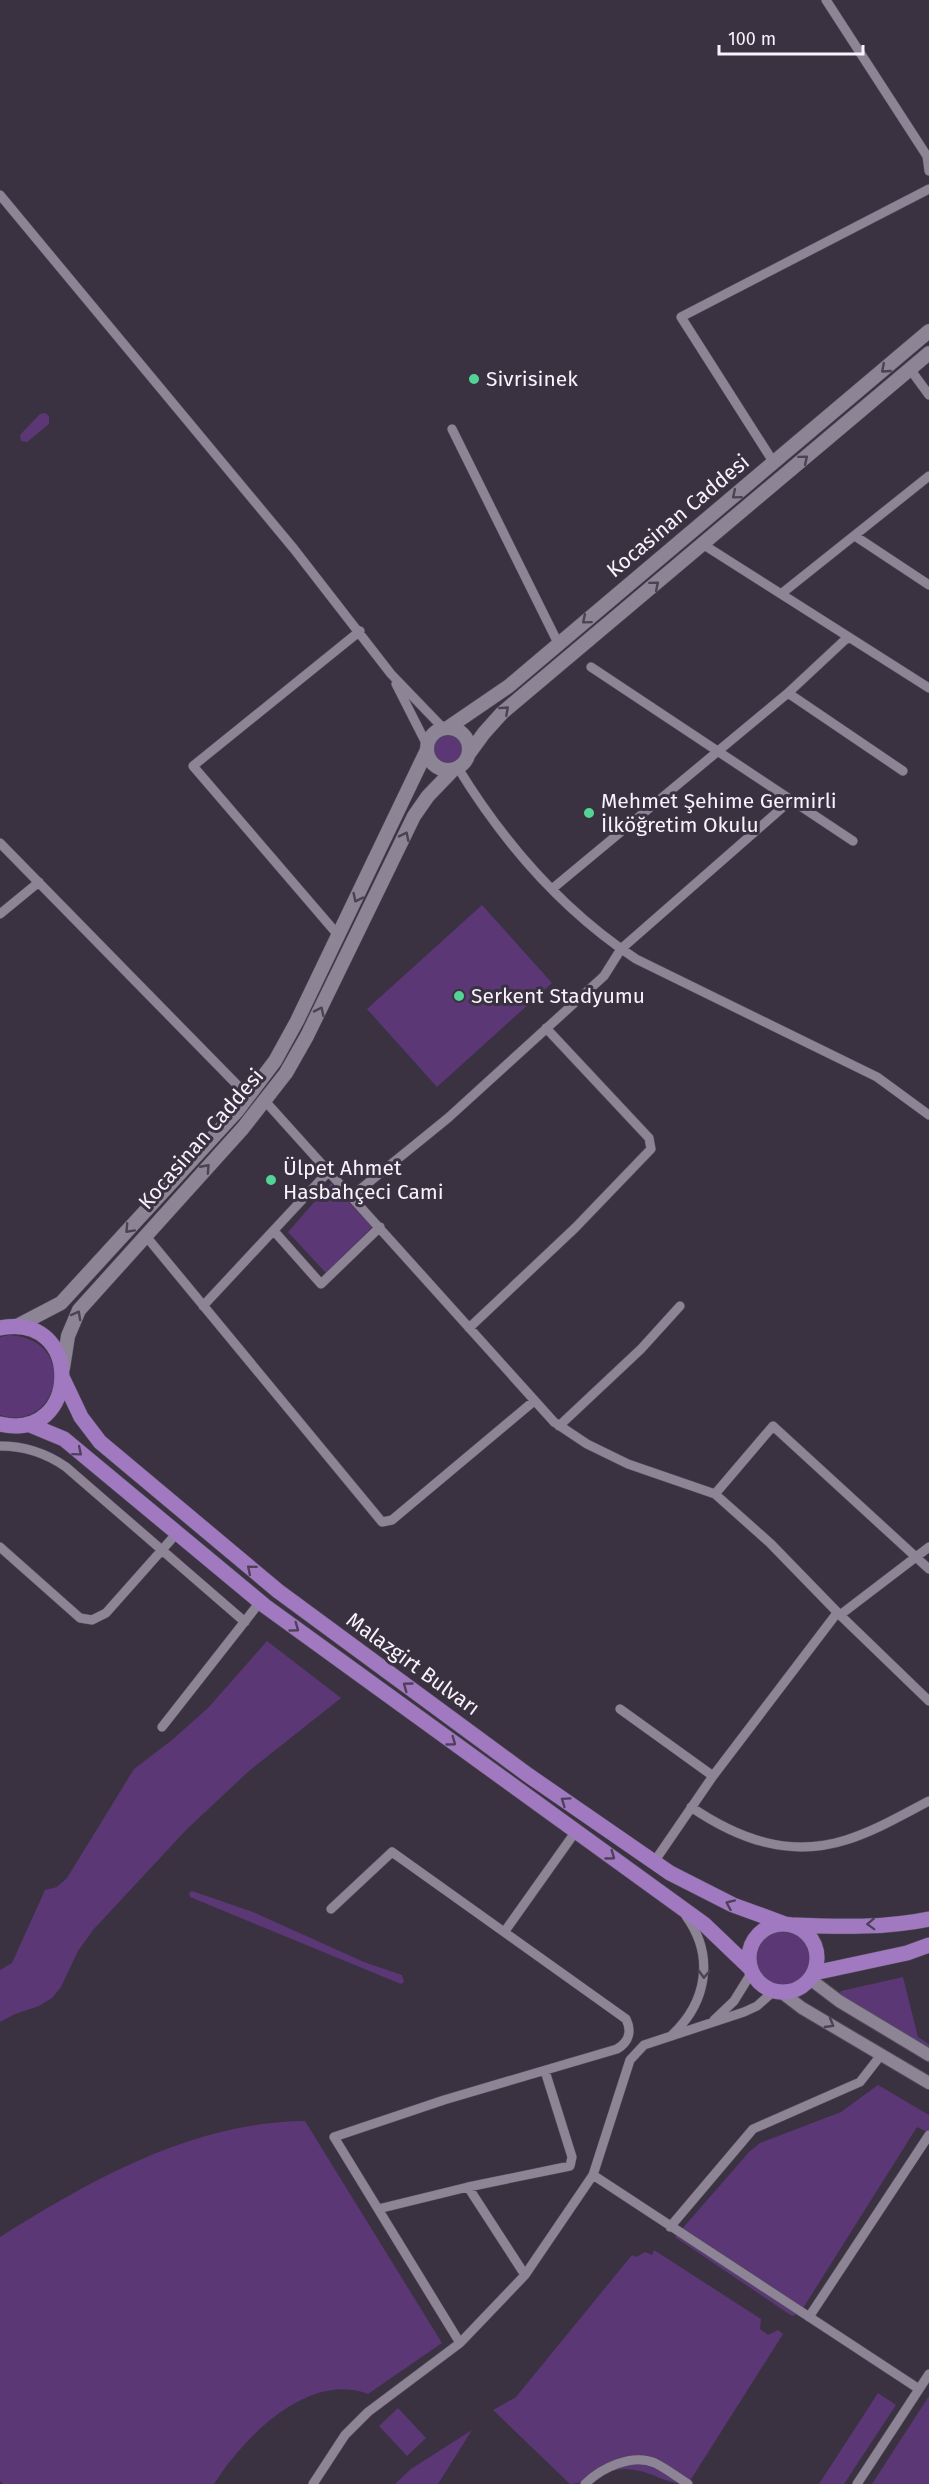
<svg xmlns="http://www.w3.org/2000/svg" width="929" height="2484" font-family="'Fira Sans',sans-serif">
<rect width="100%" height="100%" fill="#3a3241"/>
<path fill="#5b3776" d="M45,413L49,416V424L27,442L21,441L20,435L40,414Z
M432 749a16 16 0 1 1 32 0a16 16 0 1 1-32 0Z
M482,905L552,983L437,1087L367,1009Z
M331,1183L372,1227L326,1273L288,1232Z
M9,1335C81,1339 59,1434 0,1415V1337Z
M267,1641L341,1698L249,1771L187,1829L93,1930L78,1951L61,1987L52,1998L39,2006L15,2014L0,2022V1970L12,1963L45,1890L57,1887L67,1878L134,1769L172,1740L208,1708Z
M192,1891L253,1912L364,1962L402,1975L404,1982L401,1984L190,1897L189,1893Z
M756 1958a27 27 0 1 1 54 0a27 27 0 1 1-54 0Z
M903,1977L918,2037L929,2044V2063L841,2010C837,2003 837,1998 841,1991Z
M878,2085L929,2115V2133L917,2127L800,2313L792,2316L675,2237L749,2152L760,2143L841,2112Z
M305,2121L442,2343L368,2394C308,2371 243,2438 214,2484H3L0,2481V2237C92,2179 193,2122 305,2121Z
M654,2250L761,2319L760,2329L768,2335L778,2330L783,2334L688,2484C662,2484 651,2469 624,2469C605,2469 589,2484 570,2484L493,2410L516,2397L632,2255L636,2257L645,2252L652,2255Z
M878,2393L896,2405L844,2484H819Z
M929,2396V2484H872Z
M398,2408L426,2438L407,2456L379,2426Z
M472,2430L438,2484H395L411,2469Z"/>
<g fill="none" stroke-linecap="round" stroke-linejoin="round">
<defs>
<path id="minor" d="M826,0L927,156L929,171
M0,195L294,549L391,674L443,728
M910,369L929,395
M452,429L558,643
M774,463L681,317L929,189
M855,536L929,585
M704,545L929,688
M781,594L929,476
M591,667L853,841
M396,684L427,745
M788,693L903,771
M458,768C504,843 562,910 636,959L877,1077L929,1115
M0,843L249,1097
M552,889L788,693L848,637
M0,914L39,882
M338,935L193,766L360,631
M265,1101L554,1422L587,1444L628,1464L715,1494L770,1543L840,1615L929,1701
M352,1196L448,1118L604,976L621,949L791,800
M274,1231L321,1284L380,1227
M145,1235L382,1522L392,1520L534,1401
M203,1306L329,1171
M469,1328L575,1228L651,1149L649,1138L546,1028
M559,1426L641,1349L680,1306
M0,1446C25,1446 46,1453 66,1467L245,1622
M715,1494L773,1426L929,1569
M0,1547L80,1618L92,1620L106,1613L177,1533
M840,1615L929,1547
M620,1709L713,1776
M162,1727L260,1602
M691,1807C738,1839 789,1858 846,1840C875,1831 902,1815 929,1801
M654,1862L713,1776L837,1613
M331,1909L392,1852L626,2019C632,2031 629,2042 617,2049L444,2100L334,2137L460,2343
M505,1931L576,1831
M714,2020L734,2001L752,1972
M672,2035C707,2002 715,1956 686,1916
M593,2175L919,2389
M468,2187L525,2275
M378,2209L468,2187L570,2166L572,2157L545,2071
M670,2227L753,2129L860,2082L881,2055
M809,2317L929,2135
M313,2484L345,2435L368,2412L460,2343L525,2275L593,2175L630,2060L644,2045L744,2012L757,2006L774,1991
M585,2484C601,2468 632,2453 655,2463C667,2469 677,2477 688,2484
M857,2484L929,2374"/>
<path id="tertiary" d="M810,1979L839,2001L929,2055
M781,1992L802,2008L929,2083"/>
<path id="secondary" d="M449,727L509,686L929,331
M427 749a21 21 0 1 1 42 0a21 21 0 1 1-42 0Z
M468,755L484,733L502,713L929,353
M17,1326L61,1303L237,1111L275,1061L297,1021L427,750
M63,1368L68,1336L79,1310L243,1128L286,1073L307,1036L414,816L428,796L453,770"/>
<path id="trunk" d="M0,1328C84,1311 81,1443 0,1424
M63,1379L81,1417L100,1442L278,1591L528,1775L670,1873L733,1905L785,1924
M28,1424L64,1439L265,1606L704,1924L751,1969
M749 1958a34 34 0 1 1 68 0a34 34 0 1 1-68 0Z
M794,1925C838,1927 886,1928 929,1919
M814,1973L907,1953L929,1945"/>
</defs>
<use href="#minor" stroke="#544e5a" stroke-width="10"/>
<use href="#tertiary" stroke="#544e5a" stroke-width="14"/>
<use href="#secondary" stroke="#544e5a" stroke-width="15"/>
<use href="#trunk" stroke="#544e5a" stroke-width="16"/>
<use href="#minor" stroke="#8d8496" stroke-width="9"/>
<use href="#tertiary" stroke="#8d8496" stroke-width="12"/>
<use href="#secondary" stroke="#8d8496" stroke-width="14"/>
<use href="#trunk" stroke="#a179c0" stroke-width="15"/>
</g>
<defs><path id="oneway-chevron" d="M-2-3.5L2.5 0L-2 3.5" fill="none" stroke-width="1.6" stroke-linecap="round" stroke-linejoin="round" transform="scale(1.5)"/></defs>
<g stroke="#4b4252">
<use href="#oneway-chevron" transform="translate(885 369) rotate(139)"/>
<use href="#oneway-chevron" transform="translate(804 459) rotate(-40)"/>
<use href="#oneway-chevron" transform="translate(736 495) rotate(140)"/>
<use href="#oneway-chevron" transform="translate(655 585) rotate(-40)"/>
<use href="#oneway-chevron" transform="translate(586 620) rotate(140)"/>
<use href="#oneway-chevron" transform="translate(505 710) rotate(-42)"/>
<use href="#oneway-chevron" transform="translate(405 836) rotate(-64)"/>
<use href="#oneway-chevron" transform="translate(357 898) rotate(116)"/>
<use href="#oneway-chevron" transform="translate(320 1011) rotate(-64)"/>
<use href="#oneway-chevron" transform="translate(206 1168) rotate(-48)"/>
<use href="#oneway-chevron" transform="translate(129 1229) rotate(133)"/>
<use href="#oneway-chevron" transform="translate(77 1315) rotate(-61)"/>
<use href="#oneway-chevron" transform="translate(704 1974) rotate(92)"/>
<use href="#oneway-chevron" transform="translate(830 2024) rotate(30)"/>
</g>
<g stroke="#4f405a">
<use href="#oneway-chevron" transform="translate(78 1452) rotate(40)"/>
<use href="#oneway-chevron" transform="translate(251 1569) rotate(-140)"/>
<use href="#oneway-chevron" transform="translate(295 1628) rotate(36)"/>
<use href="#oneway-chevron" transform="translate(407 1686) rotate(-144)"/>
<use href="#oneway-chevron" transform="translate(452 1742) rotate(36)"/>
<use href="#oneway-chevron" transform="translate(565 1801) rotate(-145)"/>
<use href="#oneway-chevron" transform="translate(611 1856) rotate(36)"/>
<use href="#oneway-chevron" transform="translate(730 1904) rotate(-156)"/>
<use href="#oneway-chevron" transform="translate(871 1924) rotate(178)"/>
</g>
<g fill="#54d396" stroke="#3a3241" stroke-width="2">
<circle cx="474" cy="379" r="6"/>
<circle cx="589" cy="813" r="6"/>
<circle cx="459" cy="996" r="6"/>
<circle cx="271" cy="1180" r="6"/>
</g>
<g text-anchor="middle" stroke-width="6" stroke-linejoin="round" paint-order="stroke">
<g font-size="21" fill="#f7f2fc" stroke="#3a3241" text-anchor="start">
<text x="486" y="386">Sivrisinek</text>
<text x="601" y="808">Mehmet Şehime Germirli<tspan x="601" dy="24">İlköğretim Okulu</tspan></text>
<text x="471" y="1003">Serkent Stadyumu</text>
<text x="283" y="1175">Ülpet Ahmet<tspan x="283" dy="24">Hasbahçeci Cami</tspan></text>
</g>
<g font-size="21" fill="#f7f2fc" stroke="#3a3241">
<text transform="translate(678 516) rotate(-40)" y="7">Kocasinan Caddesi</text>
<text transform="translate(201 1139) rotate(-49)" y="7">Kocasinan Caddesi</text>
<text transform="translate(413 1664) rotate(36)" y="7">Malazgirt Bulvarı</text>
</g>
</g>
<path d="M719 45v9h144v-9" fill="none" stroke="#f7f2fc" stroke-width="3"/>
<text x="728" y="45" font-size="18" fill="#f7f2fc" stroke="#3a3241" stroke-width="4.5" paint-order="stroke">100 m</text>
</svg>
